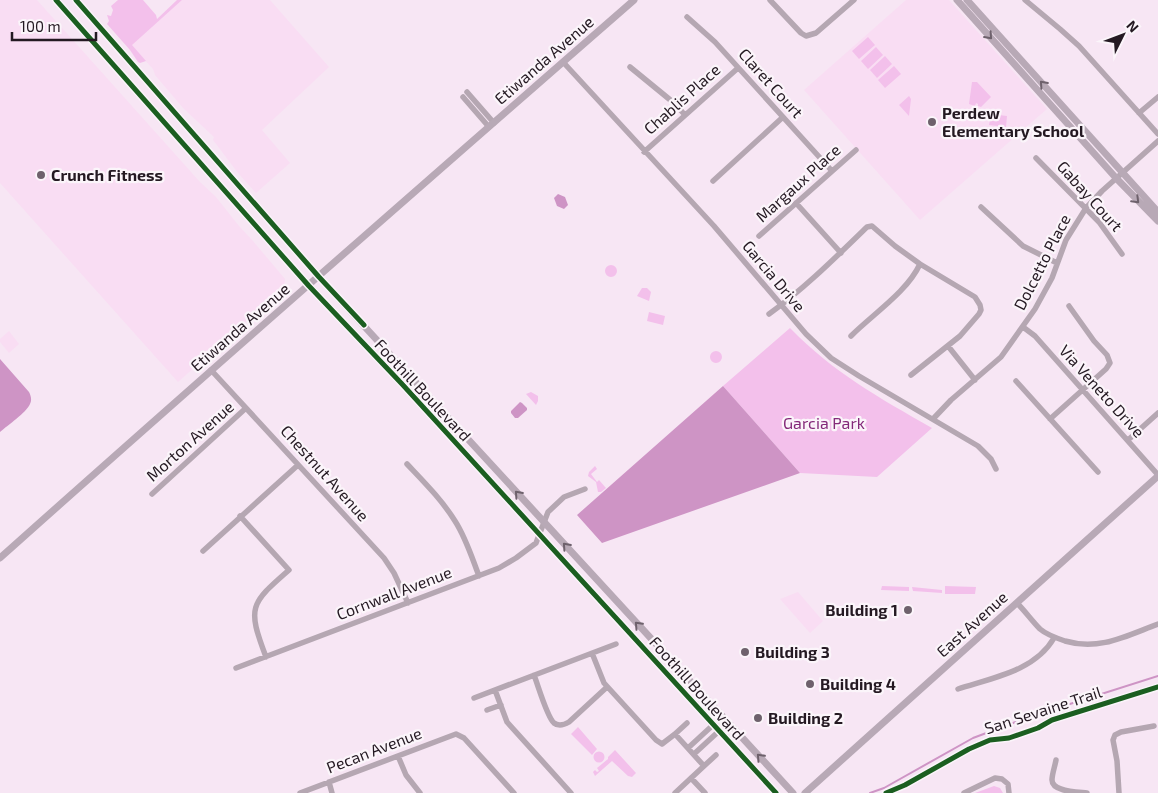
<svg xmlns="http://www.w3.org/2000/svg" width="1158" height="793" font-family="'Exo 2',sans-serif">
<rect width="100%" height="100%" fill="#f7e6f4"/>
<path fill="#f9ddf3" d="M0,0H37L200,182L216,197L239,226L253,241L285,279L284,288L178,382L0,183Z
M182,0H270L329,67L262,130L290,163L256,193L238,173L213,140L214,137L183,108L155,75L153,69L131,45Z
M906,0H949L1047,109L920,220L804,90Z
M9,331L19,344L9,353L0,342V339Z
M798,592L823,621L810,633L780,599Z"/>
<path fill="#f3c0eb" d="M118,0H143L156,15L157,19L177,0H182L132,45L146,61L140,63L138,62L130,50L107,24L109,21L107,15L111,16L113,10L111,6Z
M868,37L875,45L859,59L852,51Z
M876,47L883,55L868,69L861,61Z
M885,56L892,64L877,78L870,70Z
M894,66L901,74L885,88L878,80Z
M972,82H977L991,97L981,107L978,106V104L976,103L975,106L969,104Z
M909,96L911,99L909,116L899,105Z
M991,114L1007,116L1006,127L989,125Z
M605 271a6 6 0 1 1 12 0a6 6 0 1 1-12 0Z
M642,288H647L651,292L649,301L637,296Z
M649,312L665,316L663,325L647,321Z
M790,328C834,373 878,397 932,428L877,477L800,473L723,386Z
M710 357a6 6 0 1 1 12 0a6 6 0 1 1-12 0Z
M531,392L538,396V401L536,405L526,394Z
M595,466L597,469L591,474L597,482L599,480L606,488L601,492H598L596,482L588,476L589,472Z
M882,586L909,587V591L881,590Z
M945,586L976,587L975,594H945Z
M912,587L942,590V593L913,591Z
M578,727L597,749L592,755L571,734Z
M615,750L636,773L632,777L628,776L612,761L595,776L593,772L595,770L597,772L599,771L597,768L608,759V757Z
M593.5 757a5.5 5.5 0 1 1 11 0a5.5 5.5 0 1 1-11 0Z
M994,786L1000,788L1003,793H975Z"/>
<path fill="#ce94c5" d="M558,194L565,197L568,205L564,209L557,206L554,198Z
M0,359L29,392C31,396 32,400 30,404C26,413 8,425 0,432Z
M723,386L800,473L602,543L577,515Z
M520,402L522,403L527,408V410L518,418H515L511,413V411Z"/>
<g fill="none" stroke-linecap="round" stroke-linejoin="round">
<path stroke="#ce94c5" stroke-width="2" d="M870,793L884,788L973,738L1029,717L1158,676"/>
<path stroke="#b5a7b2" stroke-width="5.5" d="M770,0L801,33L806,36L816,33L854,0
M1025,0L1060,29L1079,46L1158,134
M687,17L715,42L832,171
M563,62L714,226L806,334L831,358L859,376L978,446L991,459L996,469
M630,67L674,103L685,115
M467,92L494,123
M463,97L489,127
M1139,113L1158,97
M644,152L738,68
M1036,158L1099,222L1122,254
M713,181L783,117
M796,203L841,253
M981,207L1023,246L1057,263
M759,236L856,150
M769,314C804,289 836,257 867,227L872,226L895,246L920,264L975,297L980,305L981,310L979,314L960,336L911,375
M1023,327L1035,336L1158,475
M851,336C873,314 907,292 920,264
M948,346L975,380
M211,370L384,558L394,573L408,603
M1016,381L1098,472
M933,419L951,400L1001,357L1035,309L1052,278L1066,240L1086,208L1102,191L1158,141
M1050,419L1106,369L1110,363L1107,355L1094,341L1069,306
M1128,440L1158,413
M407,464C424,482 442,500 455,521C466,538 472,558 479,576
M152,494L246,408
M240,516L289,570C250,604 247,607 266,657
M203,551L298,465
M1017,603C1025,611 1032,621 1040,629C1047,635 1056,638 1065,641C1099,651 1126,636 1158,624
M592,653L604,683L656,740L662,744L675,734L704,766L675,793
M236,668L499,568L516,558L536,543L548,512L564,497L585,489
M534,675C538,685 547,717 554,723C559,727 564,725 569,722L607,687
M958,689C992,678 1035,671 1054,638
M495,690L507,722L571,793
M474,698L616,644
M487,710L501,705
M675,734L687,723
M688,748L713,725
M694,754L719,731
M398,756L406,775L420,793
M1056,760C1055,766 1052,774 1052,780C1052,792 1078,792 1087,793
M704,766L716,755
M691,778L705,793
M329,782L332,793
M300,793L456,734L464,738L514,793
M964,793L995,778L1002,779L1008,784L1009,793
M1119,793L1117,761L1113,740L1115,735L1121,732L1154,726"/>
<path stroke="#b8a9b6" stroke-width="7" d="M56,0L309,286L402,384L776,793
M76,0L319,277L793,793
M957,0L1116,178L1158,221
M967,0L1158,212
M0,558C210,370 422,185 634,0
M805,793L1158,476"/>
<defs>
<path id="cycleway" d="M56,0L309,286L402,384L776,793
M76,0L319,277L364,325
M886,793L905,785L969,749L990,740L1009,738L1038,728L1052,720L1158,687"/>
</defs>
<use href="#cycleway" stroke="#fbf5fa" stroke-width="8"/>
<use href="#cycleway" stroke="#1b5e20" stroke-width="5"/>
</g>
<defs><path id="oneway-chevron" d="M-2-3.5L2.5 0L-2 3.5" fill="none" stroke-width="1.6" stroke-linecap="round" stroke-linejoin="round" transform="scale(1.25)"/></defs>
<g stroke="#6e616c">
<use href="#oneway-chevron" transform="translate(989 36) rotate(48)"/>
<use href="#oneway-chevron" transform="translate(1043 84) rotate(-132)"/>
<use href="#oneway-chevron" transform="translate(1136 200) rotate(45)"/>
<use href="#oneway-chevron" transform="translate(518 494) rotate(-132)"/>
<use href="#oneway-chevron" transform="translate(566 546) rotate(-132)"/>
<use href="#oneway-chevron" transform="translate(638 625) rotate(-133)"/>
<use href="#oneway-chevron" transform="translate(760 757) rotate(-133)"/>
</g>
<g fill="#6e616c" stroke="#fbf5fa" stroke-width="2">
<circle cx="932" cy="122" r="5"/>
<circle cx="41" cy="175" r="5"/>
<circle cx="908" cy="610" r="5"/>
<circle cx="745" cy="652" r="5"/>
<circle cx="810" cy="684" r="5"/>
<circle cx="758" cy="718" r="5"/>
</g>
<g text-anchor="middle" stroke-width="4.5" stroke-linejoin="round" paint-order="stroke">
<g font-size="16" fill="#241922" stroke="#fbf5fa">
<text transform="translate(544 60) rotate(-41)" y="6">Etiwanda Avenue</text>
<text transform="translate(771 83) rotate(48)" y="6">Claret Court</text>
<text transform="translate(682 99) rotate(-42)" y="6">Chablis Place</text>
<text transform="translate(798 183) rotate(-42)" y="6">Margaux Place</text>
<text transform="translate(1090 196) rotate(48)" y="6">Gabay Court</text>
<text transform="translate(1042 262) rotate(-63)" y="6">Dolcetto Place</text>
<text transform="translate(774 276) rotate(50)" y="6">Garcia Drive</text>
<text transform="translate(240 327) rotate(-41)" y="6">Etiwanda Avenue</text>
<text transform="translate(423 390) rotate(47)" y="6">Foothill Boulevard</text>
<text transform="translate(1102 391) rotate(48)" y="6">Via Veneto Drive</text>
<text transform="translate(190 441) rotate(-42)" y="6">Morton Avenue</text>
<text transform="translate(325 473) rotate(48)" y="6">Chestnut Avenue</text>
<text transform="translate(394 593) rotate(-21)" y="6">Cornwall Avenue</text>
<text transform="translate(972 624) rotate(-42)" y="6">East Avenue</text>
<text transform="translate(697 688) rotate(48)" y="6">Foothill Boulevard</text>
<text transform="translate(1043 710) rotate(-18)" y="6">San Sevaine Trail</text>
<text transform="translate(374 750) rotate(-21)" y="6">Pecan Avenue</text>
</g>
<g font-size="16" font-weight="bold" fill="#241922" stroke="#fbf5fa" text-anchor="start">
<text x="942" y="119">Perdew<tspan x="942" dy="18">Elementary School</tspan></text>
<text x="51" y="181">Crunch Fitness</text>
<text x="898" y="616" text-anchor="end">Building 1</text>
<text x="755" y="658">Building 3</text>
<text x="820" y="690">Building 4</text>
<text x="768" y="724">Building 2</text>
</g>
<g font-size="16" fill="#842a7a" stroke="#fbf5fa">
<text x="824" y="429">Garcia Park</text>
</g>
</g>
<g transform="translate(1123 35) rotate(48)" stroke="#fbf5fa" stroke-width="4" paint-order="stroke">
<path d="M0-4L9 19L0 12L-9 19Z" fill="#241922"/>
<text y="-8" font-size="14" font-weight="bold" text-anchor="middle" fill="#241922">N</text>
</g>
<path d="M12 32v8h84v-8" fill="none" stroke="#241922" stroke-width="2.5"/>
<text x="20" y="32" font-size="15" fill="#241922" stroke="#fbf5fa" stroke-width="4" paint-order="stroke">100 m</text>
</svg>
